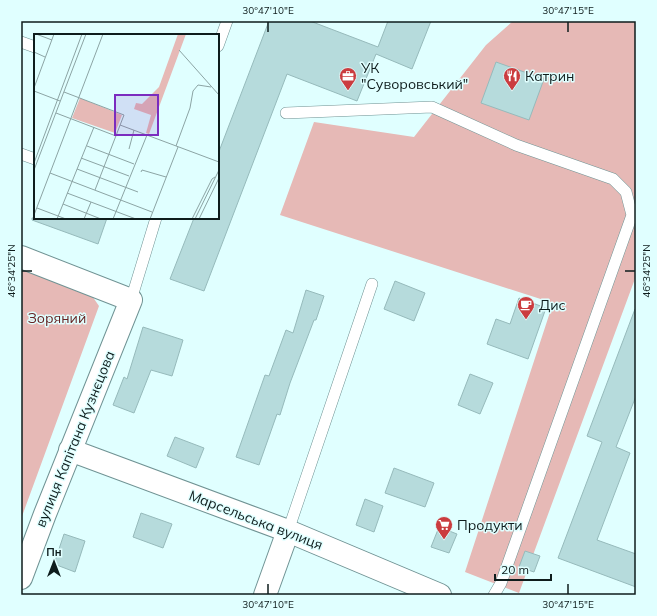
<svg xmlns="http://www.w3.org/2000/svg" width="657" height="616" font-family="Mulish,sans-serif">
<rect width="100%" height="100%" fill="#e0ffff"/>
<path fill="#e6b9b6" d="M513,21H636V276L519,593L465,572L553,303L280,215L314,122L414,137L486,45Z
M21,266L90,293L99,306L21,519Z"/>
<path fill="#b6dbdc" stroke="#96babb" d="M269,21H310L378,47L388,21H431L412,69L376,54L357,101L287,74L204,291L170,279L194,218H218V154Z
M496,62L544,79L529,120L481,103Z
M32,218H107L98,244L32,220Z
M395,281L425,293L414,321L384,309Z
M306,290L324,296L316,320H314L290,383L280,415L277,414L259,465L236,457L265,375L269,376L286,330L293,333Z
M519,298L546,308L528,359L487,344L496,319L510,324Z
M635,309L636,310V396L616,447L630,453L597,540L636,554V587L558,558L602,442L587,436Z
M143,327L183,340L172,376L151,370L134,413L113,405L124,377L127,379Z
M470,374L493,383L480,414L458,405Z
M175,437L204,448L196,468L167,456Z
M394,468L434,483L425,507L385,493Z
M365,499L383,506L374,532L356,525Z
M141,513L172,524L163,548L133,537Z
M439,527L457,534L449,553L431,547Z
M64,534L85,541L75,572L54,564Z
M525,551L540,556L534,572L519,567Z"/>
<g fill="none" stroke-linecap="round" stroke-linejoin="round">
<defs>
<path id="lane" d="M21,42L35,47
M218,46L227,21
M286,113L432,107L516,145L613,179L626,192L632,215L501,583L494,595
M21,154L35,159
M131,300L156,218
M288,531L372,284"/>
<path id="street" d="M265,595L288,531"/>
<path id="secondary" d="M21,257L131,300L45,514L21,578
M70,450L288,531L440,595"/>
</defs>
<use href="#lane" stroke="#709394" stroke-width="12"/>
<use href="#street" stroke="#709394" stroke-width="24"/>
<use href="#secondary" stroke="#709394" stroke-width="24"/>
<use href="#lane" stroke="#fff" stroke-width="11"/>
<use href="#street" stroke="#fff" stroke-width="22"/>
<use href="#secondary" stroke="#fff" stroke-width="22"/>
</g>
<path fill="none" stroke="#0e1c1c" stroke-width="1.5" d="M268,22V32M568,22V32M22,271H32M625,271H635M268,584V594M568,584V594"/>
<defs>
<symbol id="office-pin" viewBox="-11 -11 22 30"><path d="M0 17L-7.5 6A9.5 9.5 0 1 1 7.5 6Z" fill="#cb3c3f" stroke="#e0ffff"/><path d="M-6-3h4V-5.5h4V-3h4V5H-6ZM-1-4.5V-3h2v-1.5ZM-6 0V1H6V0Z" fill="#fff"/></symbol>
<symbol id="restaurant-pin" viewBox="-11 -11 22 30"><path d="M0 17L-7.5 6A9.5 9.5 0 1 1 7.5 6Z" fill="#cb3c3f" stroke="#e0ffff"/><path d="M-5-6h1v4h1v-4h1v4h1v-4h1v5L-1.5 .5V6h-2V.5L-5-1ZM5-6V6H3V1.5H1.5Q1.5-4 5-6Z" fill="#fff"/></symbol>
<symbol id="cafe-pin" viewBox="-11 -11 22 30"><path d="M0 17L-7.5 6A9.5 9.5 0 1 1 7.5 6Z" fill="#cb3c3f" stroke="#e0ffff"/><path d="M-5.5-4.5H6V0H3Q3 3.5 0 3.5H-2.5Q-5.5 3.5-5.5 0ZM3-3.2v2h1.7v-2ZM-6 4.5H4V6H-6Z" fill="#fff"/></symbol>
<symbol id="supermarket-pin" viewBox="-11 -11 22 30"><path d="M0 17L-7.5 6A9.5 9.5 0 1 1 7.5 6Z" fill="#cb3c3f" stroke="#e0ffff"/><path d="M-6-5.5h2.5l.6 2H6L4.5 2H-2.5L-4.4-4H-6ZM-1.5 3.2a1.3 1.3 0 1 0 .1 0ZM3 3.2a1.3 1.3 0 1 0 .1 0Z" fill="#fff"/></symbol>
</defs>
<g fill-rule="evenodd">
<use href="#office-pin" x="338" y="66" width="20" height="27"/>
<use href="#restaurant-pin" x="502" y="66" width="20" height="27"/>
<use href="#cafe-pin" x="516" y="295" width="20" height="27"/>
<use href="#supermarket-pin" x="434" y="515" width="20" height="27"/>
</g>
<g text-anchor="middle" stroke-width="3" stroke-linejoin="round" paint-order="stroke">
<g font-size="14" fill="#0e1c1c" stroke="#e0ffff" text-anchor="start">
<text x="361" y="73">УК<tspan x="361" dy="16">"Суворовський"</tspan></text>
<text x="525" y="81">Катрин</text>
<text x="539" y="310">Дис</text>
<text x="457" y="530">Продукти</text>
</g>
<g font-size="14" fill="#652222" stroke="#e0ffff">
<text x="57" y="323">Зоряний</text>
</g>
<g font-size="14" fill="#0e1c1c" stroke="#e0ffff">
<text transform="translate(75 439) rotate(-68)" y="5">вулиця Капітана Кузнєцова</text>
<text transform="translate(256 520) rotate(21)" y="5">Марсельська вулиця</text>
</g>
</g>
<g transform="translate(34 34)">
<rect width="185" height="185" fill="#e0ffff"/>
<path d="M144,0H152L115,100L112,99L117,81L100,75L102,69L108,70L125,53ZM46,64L88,81L81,99L38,84Z" fill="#e6b9b6"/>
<path fill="none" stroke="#8ca4a4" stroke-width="1" d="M2,0L18,6M145,16L185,61M0,18L11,23M0,54L20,0M0,57L26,67M30,58L90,81L61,156M22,79L82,102M86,91L185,128M53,112L100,130M142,112L156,74L159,57L164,51L177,53M95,115L100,96M47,124L95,142M0,129L48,0M43,135L104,158M0,136L52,0M107,138L108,136L132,143M16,139L118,178M33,159L102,185M29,170L67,185M3,174L32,185M0,181L69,0M23,185L60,93M50,185L57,168M79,185L113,101M116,185L144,113M158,185L178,145L181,143M161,185L185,136M165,185L185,144"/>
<path fill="#7b2cbf" fill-opacity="0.15" stroke="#7b2cbf" stroke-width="2" d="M81,61H124V101H81Z"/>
<rect width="185" height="185" fill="none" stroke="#0e1c1c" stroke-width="2"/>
</g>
<rect width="657" height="616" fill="none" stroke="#e0ffff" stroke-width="44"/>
<g transform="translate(54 562)" stroke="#e0ffff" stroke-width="3" paint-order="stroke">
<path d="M0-3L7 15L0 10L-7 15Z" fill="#0e1c1c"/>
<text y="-6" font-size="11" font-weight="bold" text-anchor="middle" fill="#0e1c1c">Пн</text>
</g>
<path d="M495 574v6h56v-6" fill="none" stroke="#0e1c1c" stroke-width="2"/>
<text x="501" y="574" font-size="12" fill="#0e1c1c" stroke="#e0ffff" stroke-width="3" paint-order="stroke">20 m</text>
<rect x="22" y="22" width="613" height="572" fill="none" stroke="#0e1c1c" stroke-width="1.5"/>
<g font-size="10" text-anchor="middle" fill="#0e1c1c">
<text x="268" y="14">30°47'10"E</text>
<text x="568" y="14">30°47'15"E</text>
<text transform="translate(11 271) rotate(-90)" y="4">46°34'25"N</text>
<text transform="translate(646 271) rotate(-90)" y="4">46°34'25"N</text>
<text x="268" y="608">30°47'10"E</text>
<text x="568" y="608">30°47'15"E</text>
</g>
</svg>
